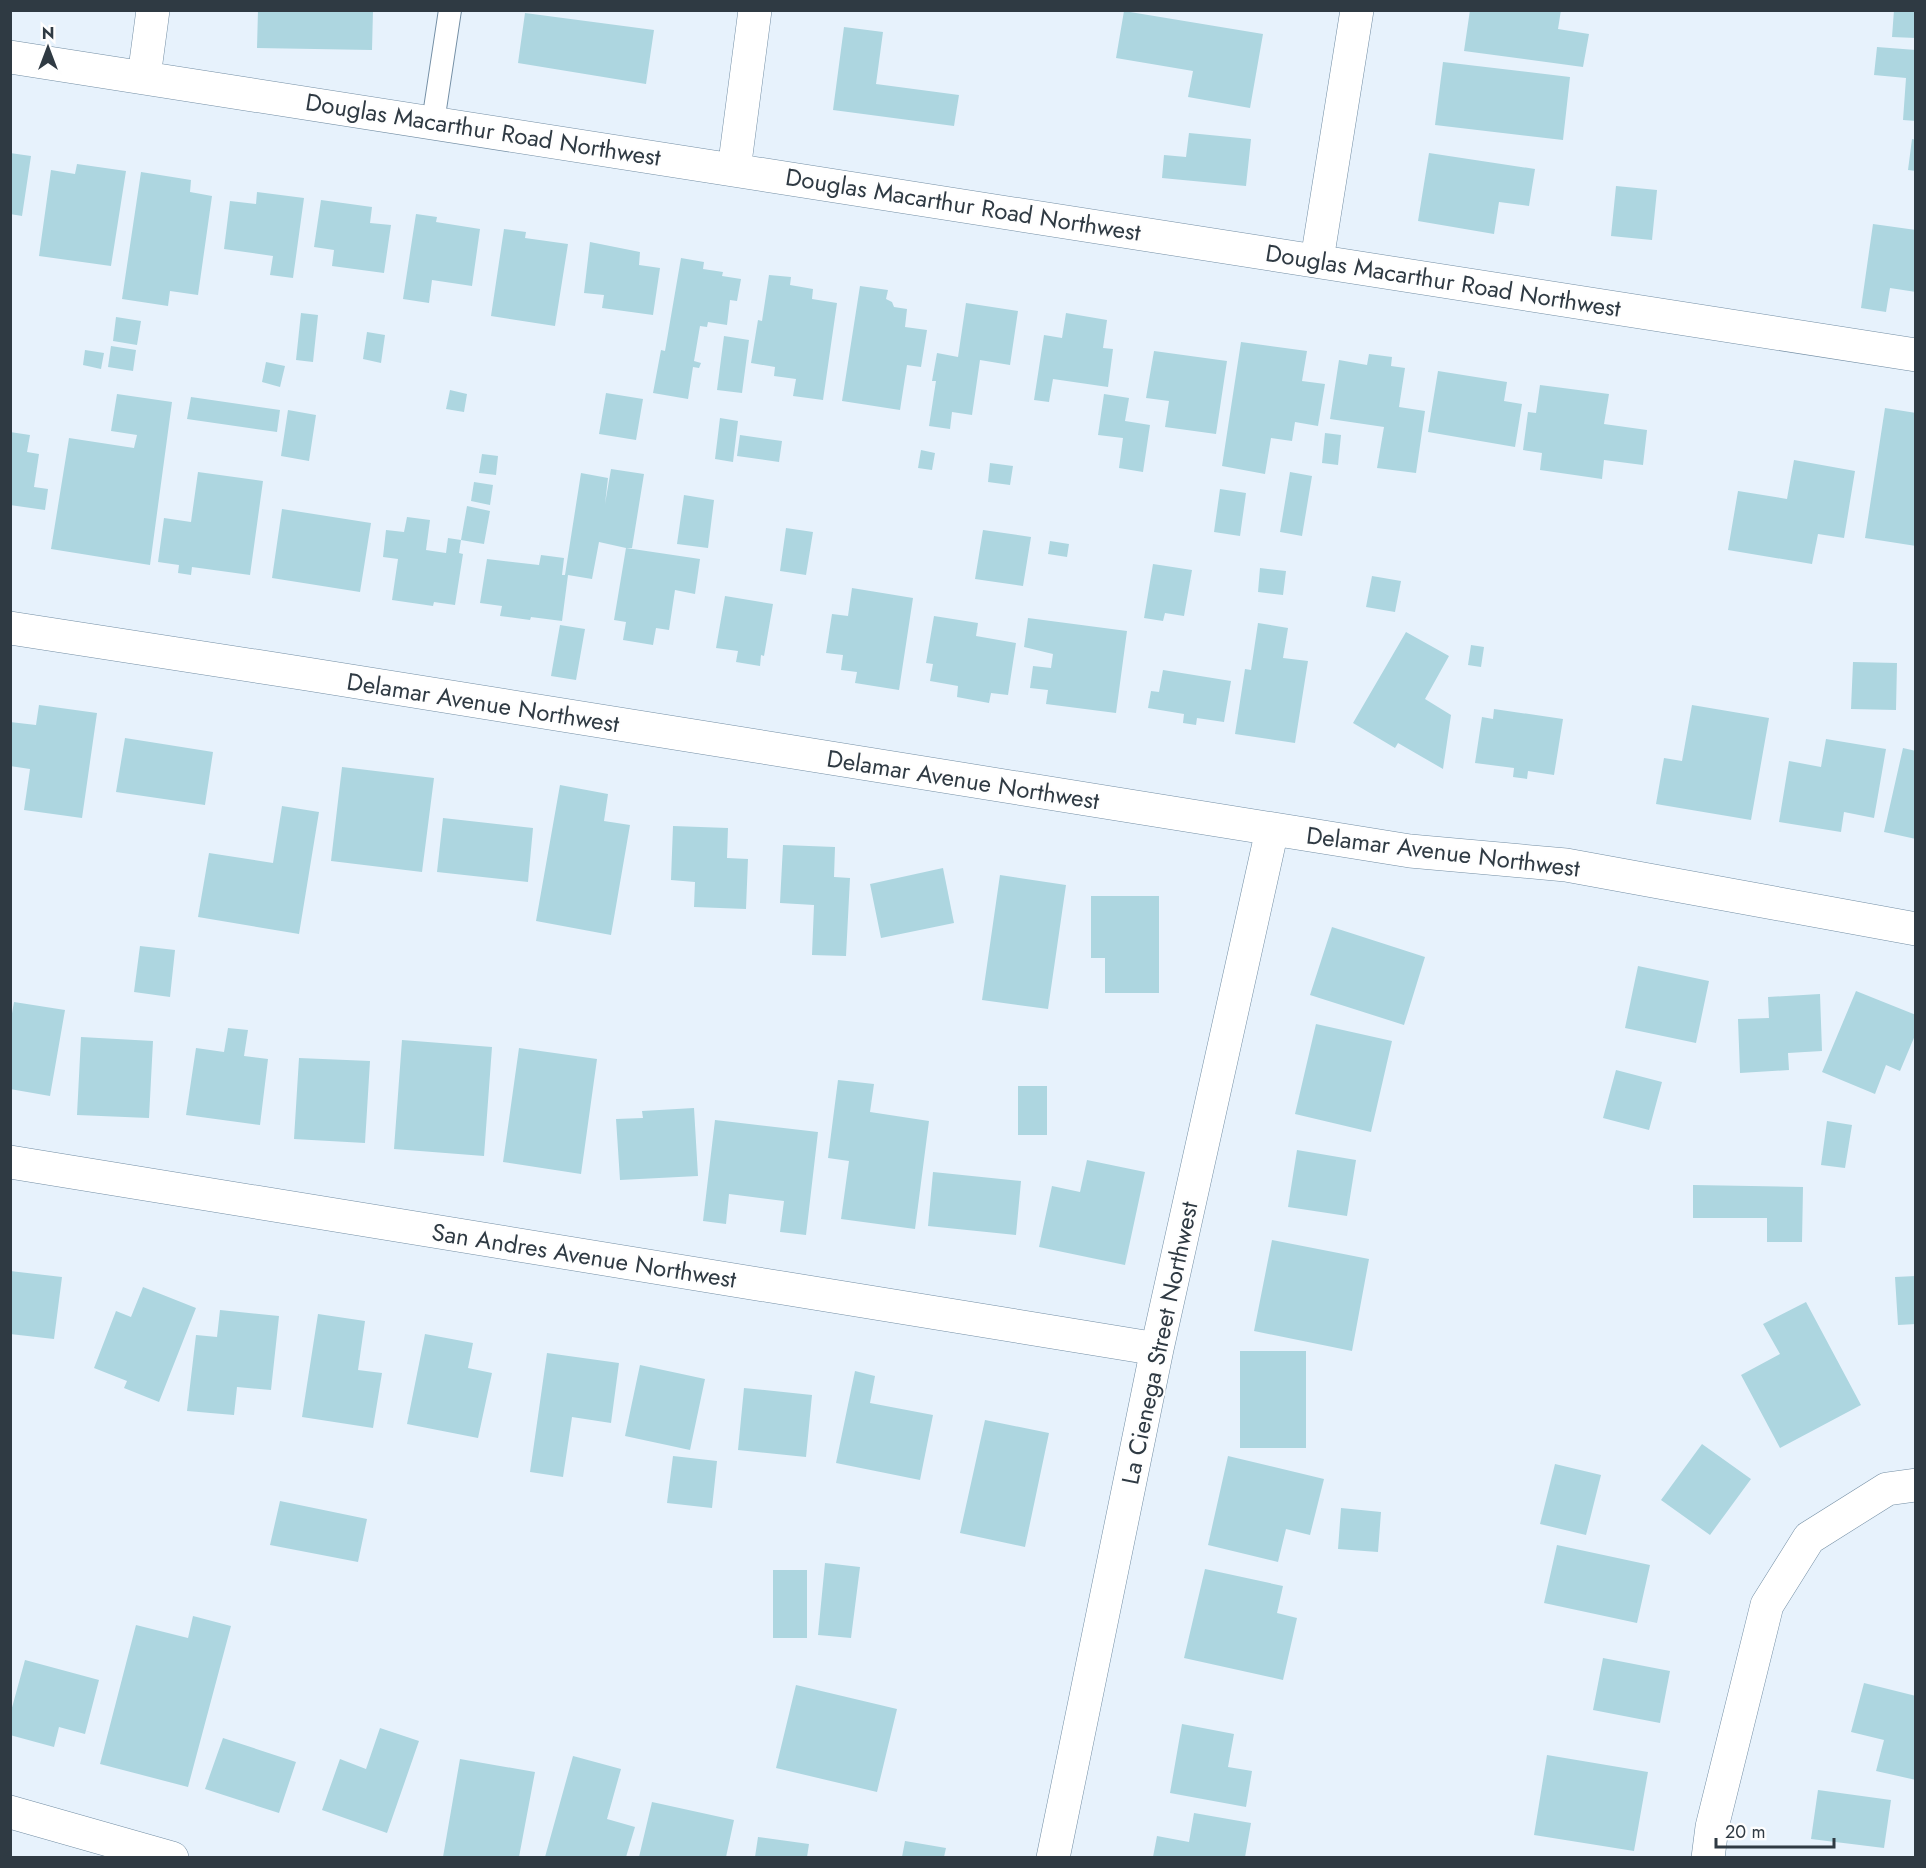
<svg xmlns="http://www.w3.org/2000/svg" width="1926" height="1868" font-family="Jost,sans-serif">
<rect width="100%" height="100%" fill="#e7f2fc"/>
<path fill="#add6e0" d="M258,10H373L372,50L257,48Z
M1470,10H1561L1558,29L1589,34L1583,67L1464,51Z
M1894,10H1916V38L1892,37Z
M1124,11L1263,34L1250,108L1188,97L1193,71L1116,58Z
M525,13L654,30L646,84L518,63Z
M844,27L883,32L876,84L959,95L954,126L833,110Z
M1877,47L1916,50V121L1903,120L1906,78L1874,75Z
M1443,62L1570,77L1563,140L1435,125Z
M1189,133L1251,139L1246,186L1162,178L1164,155L1186,157Z
M1912,139L1916,140V171L1908,170Z
M10,153L31,156L22,216L10,214Z
M1429,153L1535,169L1529,206L1499,202L1494,234L1418,221Z
M77,164L126,171L111,266L39,256L51,170L75,174Z
M141,172L191,180L190,192L212,196L198,295L170,291L168,306L122,299Z
M1616,186L1657,190L1652,240L1611,236Z
M257,192L304,198L293,278L270,275L273,256L224,249L230,201L256,204Z
M321,200L372,207L370,223L391,225L384,273L332,266L334,250L314,247Z
M416,214L437,217L436,222L480,229L472,286L432,280L429,303L403,299Z
M1873,224L1916,230V292L1890,288L1886,312L1861,308Z
M504,229L526,232L525,238L568,244L555,326L491,316Z
M590,242L640,252L639,265L660,268L653,315L602,308L604,295L584,293Z
M681,258L704,262L703,269L723,272L722,276L741,279L737,301L730,300L727,325L708,322L707,327L700,326L694,361L701,363L699,368L693,367L688,399L653,393L661,350L665,351Z
M769,275L791,277L790,285L813,289L812,299L837,303L823,400L793,396L796,379L774,376L775,367L751,363L758,320L762,321Z
M860,286L888,290L886,299L892,302L894,307L907,309L905,327L927,330L921,367L907,365L900,410L842,401Z
M966,303L1018,311L1010,365L980,360L972,415L952,412L950,429L929,426L936,381H932L937,353L958,357Z
M301,313L318,315L313,362L296,360Z
M1066,313L1107,320L1103,348L1113,349L1108,387L1053,379L1049,402L1034,400L1044,335L1062,338Z
M116,317L141,321L137,345L113,341Z
M367,332L385,335L381,363L363,359Z
M724,336L749,340L742,393L717,390Z
M1241,342L1307,351L1302,381L1325,384L1318,426L1295,422L1292,441L1271,438L1265,474L1222,466Z
M111,346L136,350L133,371L108,367Z
M85,350L104,353L101,369L83,365Z
M1154,351L1227,361L1216,434L1165,427L1169,401L1146,398Z
M1369,354L1392,357L1391,366L1405,368L1399,407L1425,411L1416,473L1377,468L1384,427L1330,419L1339,360L1367,365Z
M266,362L285,366L280,387L262,382Z
M1438,371L1507,382L1504,401L1522,404L1515,447L1428,432Z
M1540,385L1609,394L1604,424L1647,430L1643,465L1604,460L1602,479L1540,470L1542,453L1523,450L1528,412L1536,413Z
M450,390L467,394L464,412L446,409Z
M606,393L643,399L636,440L599,434Z
M117,394L172,402L150,565L51,549L69,438L134,448L137,435L111,431Z
M1104,394L1129,398L1125,421L1150,425L1143,472L1119,468L1123,438L1098,435Z
M191,397L280,410L277,432L187,419Z
M1885,408L1916,413V546L1865,538Z
M288,410L316,415L309,461L281,456Z
M720,418L738,421L733,462L715,459Z
M10,432L30,435L27,452L39,454L34,487L48,489L45,510L10,505Z
M1325,433L1341,435L1338,465L1322,463Z
M740,435L782,441L779,462L737,456Z
M921,450L935,453L932,470L918,468Z
M482,454L498,456L496,475L479,473Z
M1794,460L1855,471L1844,538L1818,534L1812,564L1728,550L1738,491L1787,499Z
M990,463L1013,466L1010,485L988,482Z
M611,469L644,474L632,548H626L700,559L695,594L675,590L669,630L656,628L653,645L623,640L626,622L614,620L626,548L599,542L592,579L568,575L562,621L531,617L530,620L500,616L502,606L480,603L487,559L539,565L541,555L564,558L562,575H565L581,473L608,478L605,504Z
M198,472L263,481L250,575L192,567L191,575L178,573L179,565L158,562L164,518L191,522Z
M1290,472L1312,476L1302,536L1280,532Z
M474,482L493,485L490,505L471,501Z
M1220,489L1246,493L1240,536L1214,532Z
M684,495L714,500L708,548L677,544Z
M467,506L490,511L484,544L461,540Z
M282,509L371,523L360,592L272,578Z
M407,517L430,520L426,550L446,553L448,538L461,540L459,553L463,554L455,605L434,602L433,606L392,600L398,559L383,557L386,530L404,532Z
M786,528L813,532L806,575L780,571Z
M983,530L1031,537L1023,586L975,579Z
M1050,541L1069,544L1067,557L1048,554Z
M1153,564L1192,570L1184,616L1165,613L1163,621L1144,618Z
M1260,568L1286,571L1283,595L1258,592Z
M1372,576L1401,581L1395,612L1366,607Z
M852,588L913,598L899,690L855,683L857,672L841,670L843,655L826,653L832,614L848,616Z
M725,596L773,604L764,656L761,655L760,666L736,662L738,651L716,648Z
M934,616L978,623L976,636L1016,643L1008,695L991,693L989,703L957,697L958,686L930,681L933,664L926,663Z
M1028,618L1127,631L1116,713L1046,704L1048,690L1030,688L1033,666L1051,668L1053,654L1024,647Z
M1258,623L1288,628L1283,658L1308,661L1295,743L1235,734L1245,669L1251,670Z
M560,625L585,629L576,680L551,676Z
M1406,632L1449,656L1425,699L1451,715L1443,769L1398,743L1395,748L1353,723Z
M1471,645L1484,647L1481,667L1468,665Z
M1853,662L1897,663L1896,710L1851,709Z
M1163,670L1231,681L1224,722L1197,718L1196,725L1183,723L1184,714L1148,708L1151,691L1159,692Z
M39,705L97,713L82,818L24,810L30,769L10,766V722L36,725Z
M1692,705L1769,718L1751,820L1656,804L1664,758L1682,761Z
M1494,709L1563,719L1554,775L1528,771L1527,779L1513,777L1514,768L1475,763L1482,717L1493,719Z
M125,738L213,752L205,805L116,792Z
M1826,739L1886,749L1874,818L1844,812L1841,832L1779,822L1789,761L1821,767Z
M1903,748L1916,751V839L1884,832Z
M342,767L434,778L422,872L331,861Z
M560,785L608,794L604,821L630,825L611,935L536,921Z
M282,806L319,812L299,934L198,917L209,853L273,863Z
M443,818L533,828L528,882L437,872Z
M673,826L728,828L727,858L748,859L746,909L694,907L695,882L671,880Z
M783,845L835,847L834,877L850,878L846,956L812,955L814,905L780,903Z
M943,868L954,923L881,938L870,884Z
M1000,875L1066,885L1048,1009L982,1000Z
M1091,896H1159V993H1105V958H1091Z
M1332,927L1425,957L1404,1025L1310,995Z
M140,946L175,950L170,997L134,992Z
M1638,966L1709,981L1696,1043L1625,1028Z
M1856,991L1916,1015V1033L1900,1071L1886,1065L1875,1094L1822,1072Z
M1820,994L1822,1051L1788,1053L1789,1070L1740,1073L1738,1019L1769,1018L1768,997Z
M14,1002L65,1010L50,1096L10,1089V1025Z
M1316,1024L1392,1041L1371,1132L1295,1114Z
M228,1028L248,1030L244,1056L268,1059L260,1125L186,1115L196,1048L224,1052Z
M81,1037L153,1041L149,1118L77,1115Z
M402,1040L492,1047L484,1156L394,1149Z
M519,1048L597,1059L581,1174L503,1162Z
M299,1058L370,1061L365,1143L294,1139Z
M1616,1070L1662,1082L1649,1130L1603,1118Z
M838,1080L874,1084L870,1112L929,1121L915,1229L841,1219L849,1161L828,1158Z
M1018,1086H1047V1135H1018Z
M694,1108L698,1176L620,1180L616,1119L643,1118L642,1111Z
M715,1120L818,1132L806,1235L780,1232L784,1201L729,1194L726,1224L703,1221Z
M1827,1121L1852,1125L1845,1168L1821,1165Z
M1297,1150L1356,1160L1347,1216L1288,1207Z
M1087,1160L1145,1172L1125,1265L1039,1247L1052,1186L1080,1192Z
M933,1172L1021,1181L1016,1235L928,1226Z
M1693,1185L1803,1187L1802,1242H1767V1218H1693Z
M1272,1240L1369,1259L1352,1351L1254,1331Z
M10,1271L62,1277L54,1339L10,1334Z
M1916,1276V1324L1898,1325L1895,1277Z
M143,1287L196,1308L159,1402L124,1388L127,1381L94,1368L116,1311L131,1317Z
M1806,1302L1861,1405L1780,1448L1741,1375L1780,1354L1763,1324Z
M220,1310L279,1316L271,1390L237,1387L234,1415L187,1411L196,1335L217,1337Z
M318,1314L365,1321L358,1370L382,1373L373,1428L302,1417Z
M425,1334L473,1343L468,1368L492,1373L478,1438L407,1424Z
M1240,1351H1306V1448H1240Z
M547,1353L619,1363L611,1423L572,1417L563,1477L530,1472Z
M640,1365L705,1379L690,1450L625,1436Z
M855,1371L875,1376L870,1403L933,1415L920,1480L836,1463Z
M744,1388L812,1395L806,1457L738,1450Z
M985,1420L1049,1433L1025,1547L960,1533Z
M1702,1444L1751,1479L1710,1535L1661,1500Z
M673,1456L717,1461L712,1508L667,1503Z
M1228,1456L1324,1479L1310,1535L1286,1529L1278,1562L1208,1545Z
M1555,1464L1601,1475L1586,1535L1540,1524Z
M280,1501L367,1519L358,1562L270,1545Z
M1341,1508L1381,1512L1378,1552L1338,1549Z
M1557,1545L1650,1565L1637,1623L1544,1603Z
M825,1563L860,1567L851,1638L818,1635Z
M1205,1569L1283,1586L1277,1613L1297,1618L1283,1680L1184,1658Z
M773,1570H807V1638H773Z
M193,1616L231,1626L188,1787L100,1764L136,1625L188,1638Z
M1603,1658L1670,1671L1660,1723L1593,1710Z
M25,1660L99,1680L85,1734L59,1727L54,1747L10,1735V1715Z
M1864,1683L1916,1696V1780L1876,1771L1884,1740L1851,1732Z
M796,1685L897,1709L877,1792L776,1768Z
M1182,1724L1234,1734L1228,1767L1252,1771L1246,1807L1170,1793Z
M380,1728L419,1741L387,1833L322,1810L340,1759L366,1769Z
M223,1738L296,1762L279,1813L205,1789Z
M1547,1755L1648,1772L1634,1851L1534,1835Z
M573,1756L621,1769L607,1819L635,1827L626,1857H545Z
M460,1759L535,1772L519,1857H443Z
M1818,1790L1891,1800L1884,1848L1811,1839Z
M652,1802L734,1820L726,1857H639Z
M1194,1813L1251,1823L1245,1857H1153L1157,1836L1189,1842Z
M758,1837L809,1844L807,1857H755Z
M905,1841L946,1848L944,1857H902Z"/>
<g fill="none" stroke-linecap="round" stroke-linejoin="round">
<defs>
<path id="lane" d="M433,122L450,10"/>
<path id="street" d="M10,57L1916,355
M144,77L153,10
M734,170L755,10
M1317,260L1357,10
M10,628L307,674L1410,851L1566,865L1916,929
M10,1162L1157,1349
M10,1812L172,1858
M1053,1858L1157,1349L1272,830
M1708,1858L1712,1827L1767,1605L1809,1538L1887,1489L1916,1485"/>
</defs>
<use href="#lane" stroke="#738ea4" stroke-width="24"/>
<use href="#street" stroke="#738ea4" stroke-width="34"/>
<use href="#lane" stroke="#fff" stroke-width="22"/>
<use href="#street" stroke="#fff" stroke-width="33"/>
</g>
<g text-anchor="middle" stroke-width="4.5" stroke-linejoin="round" paint-order="stroke">
<g font-size="24" fill="#2f3a43" stroke="#fefefe">
<text transform="translate(483 130) rotate(9)" y="8">Douglas Macarthur Road Northwest</text>
<text transform="translate(963 205) rotate(9)" y="8">Douglas Macarthur Road Northwest</text>
<text transform="translate(1443 281) rotate(9)" y="8">Douglas Macarthur Road Northwest</text>
<text transform="translate(483 703) rotate(9)" y="8">Delamar Avenue Northwest</text>
<text transform="translate(963 780) rotate(9)" y="8">Delamar Avenue Northwest</text>
<text transform="translate(1443 852) rotate(7)" y="8">Delamar Avenue Northwest</text>
<text transform="translate(584 1256) rotate(9)" y="8">San Andres Avenue Northwest</text>
<text transform="translate(1160 1343) rotate(-78)" y="8">La Cienega Street Northwest</text>
</g>
</g>
<rect width="1926" height="1868" fill="none" stroke="#2f3a43" stroke-width="24"/>
<g transform="translate(48 48)" stroke="#fefefe" stroke-width="4.5" paint-order="stroke">
<path d="M0-4.5L10 22L0 15L-10 22Z" fill="#2f3a43"/>
<text y="-9" font-size="16" font-weight="bold" text-anchor="middle" fill="#2f3a43">N</text>
</g>
<path d="M1716 1838v9h118v-9" fill="none" stroke="#2f3a43" stroke-width="3"/>
<text x="1725" y="1838" font-size="18" fill="#2f3a43" stroke="#fefefe" stroke-width="4.5" paint-order="stroke">20 m</text>
</svg>
